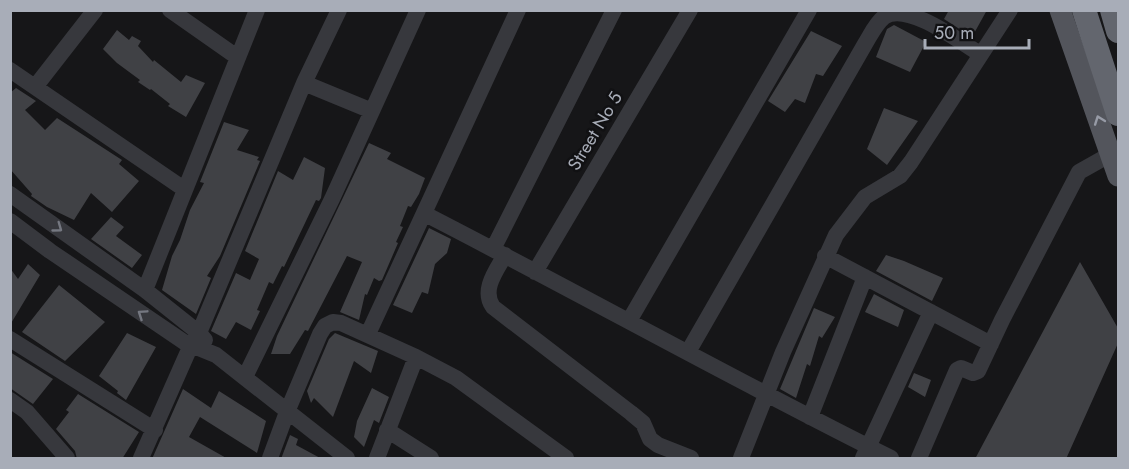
<svg xmlns="http://www.w3.org/2000/svg" width="1129" height="469" font-family="Jost,sans-serif">
<rect width="100%" height="100%" fill="#161618"/>
<path fill="#404145" d="M949,10H987L972,37L944,19Z
M894,25L926,42L910,72L876,57L887,29Z
M117,30L129,40L132,36L141,41L138,46L153,62L154,60L181,82L186,75L205,83L186,117L168,106L170,104L151,89L150,90L138,82L140,80L117,63L103,49Z
M811,31L842,46L823,76L816,74L805,103L795,99L785,112L768,101Z
M16,88L36,101L25,110L45,130L57,118L122,160L119,164L139,181L112,212L91,193L74,220L47,207L31,196L32,194L10,169V93Z
M884,108L918,121L887,165L867,149Z
M224,122L249,130L237,150L259,157L257,160L260,161L220,256L207,276L211,278L196,314L162,290L172,256L180,240L190,210L204,183L200,182Z
M369,143L391,153L387,159L425,178L419,194L411,207L408,206L400,226L403,227L396,242L398,243L382,280L379,281L374,278L367,295L365,294L359,320L340,312L362,262L347,256L308,331L305,330L290,354H271L277,336Z
M304,157L325,168L321,198L319,201L316,200L284,267L282,266L273,284L269,282L257,310L260,311L251,330L236,322L226,339L211,331L236,273L250,280L259,259L245,251L278,171L293,180Z
M111,217L124,227L116,236L142,255L132,268L91,239Z
M429,228L451,239L447,253L435,264L428,294L422,292L412,313L393,305Z
M886,255L904,261L943,278L932,301L876,271Z
M1080,262L1119,330V341L1066,459H975Z
M28,264L40,275L10,325V268L18,279Z
M59,285L105,322L65,361L22,332Z
M874,294L904,310L898,327L865,312Z
M814,308L835,317L822,338L819,336L810,366L807,364L796,398L780,389Z
M127,333L156,347L126,400L117,393L118,391L99,376Z
M335,333L378,351L371,373L354,361L333,417L314,398L311,403L307,391L329,339Z
M10,352L53,379L33,404L10,388Z
M914,373L931,380L925,397L908,387Z
M372,388L389,397L379,423L374,420L364,447L354,437L357,421Z
M183,389L211,408L219,391L266,421L257,453L200,417L189,437L228,459H152Z
M78,394L139,432L122,459H77L75,451L56,429L69,412L66,410Z
M290,435L298,439L296,445L322,459H281Z"/>
<g fill="none" stroke-linecap="round" stroke-linejoin="round">
<path stroke="#37383d" stroke-width="16" d="M170,10L237,57
M10,70L184,189
M304,83L372,111
M35,87L95,10
M10,194L145,290L199,333L205,340
M425,214C581,294 734,380 891,458
M10,221L50,251L184,342L216,355L347,458
M493,249L614,10
M505,255C496,271 481,290 493,307L631,413L643,423L650,439L658,445L691,458
M825,256L991,344
M535,272L690,10
M145,290L257,10
M629,321L809,10
M368,334L518,10
M10,339L155,430
M688,352L865,44C870,36 876,23 884,17C907,1 960,42 980,54
M245,377L332,199L418,10
M10,400L27,412L67,458
M810,417L865,277
M387,430L431,458
M141,458L191,345L199,333L304,83L339,10
M270,458L287,412L320,334L325,326L333,322L341,323L416,357L456,378L566,458
M377,458L416,357
M741,458L783,352L836,235L865,197L900,176L911,162L1010,10
M863,458L931,312
M919,458L957,370L961,368L973,373L978,371L1002,320L1079,172L1111,154"/>
<path stroke="#53555c" stroke-width="21" d="M1060,10L1118,176"/>
<path stroke="#63666e" stroke-width="24" d="M1084,10L1118,114
M1112,10L1118,31"/>
</g>
<defs><path id="oneway-chevron" d="M-2-3.5L2.5 0L-2 3.5" fill="none" stroke-width="1.6" stroke-linecap="round" stroke-linejoin="round" transform="scale(1.5)"/></defs>
<use stroke="#979ba6" href="#oneway-chevron" transform="translate(1099 120) rotate(-110)"/>
<g stroke="#757881">
<use href="#oneway-chevron" transform="translate(58 228) rotate(36)"/>
<use href="#oneway-chevron" transform="translate(142 314) rotate(-146)"/>
</g>
<g text-anchor="middle" stroke-width="5" stroke-linejoin="round" paint-order="stroke">
<g font-size="18" fill="#a8adb8" stroke="#111113">
<text transform="translate(595 131) rotate(-59)" y="6">Street No 5</text>
</g>
</g>
<rect width="1129" height="469" fill="none" stroke="#a8adb8" stroke-width="24"/>
<path d="M925 39v9h104v-9" fill="none" stroke="#a8adb8" stroke-width="3"/>
<text x="934" y="39" font-size="18" fill="#a8adb8" stroke="#111113" stroke-width="4.5" paint-order="stroke">50 m</text>
</svg>
